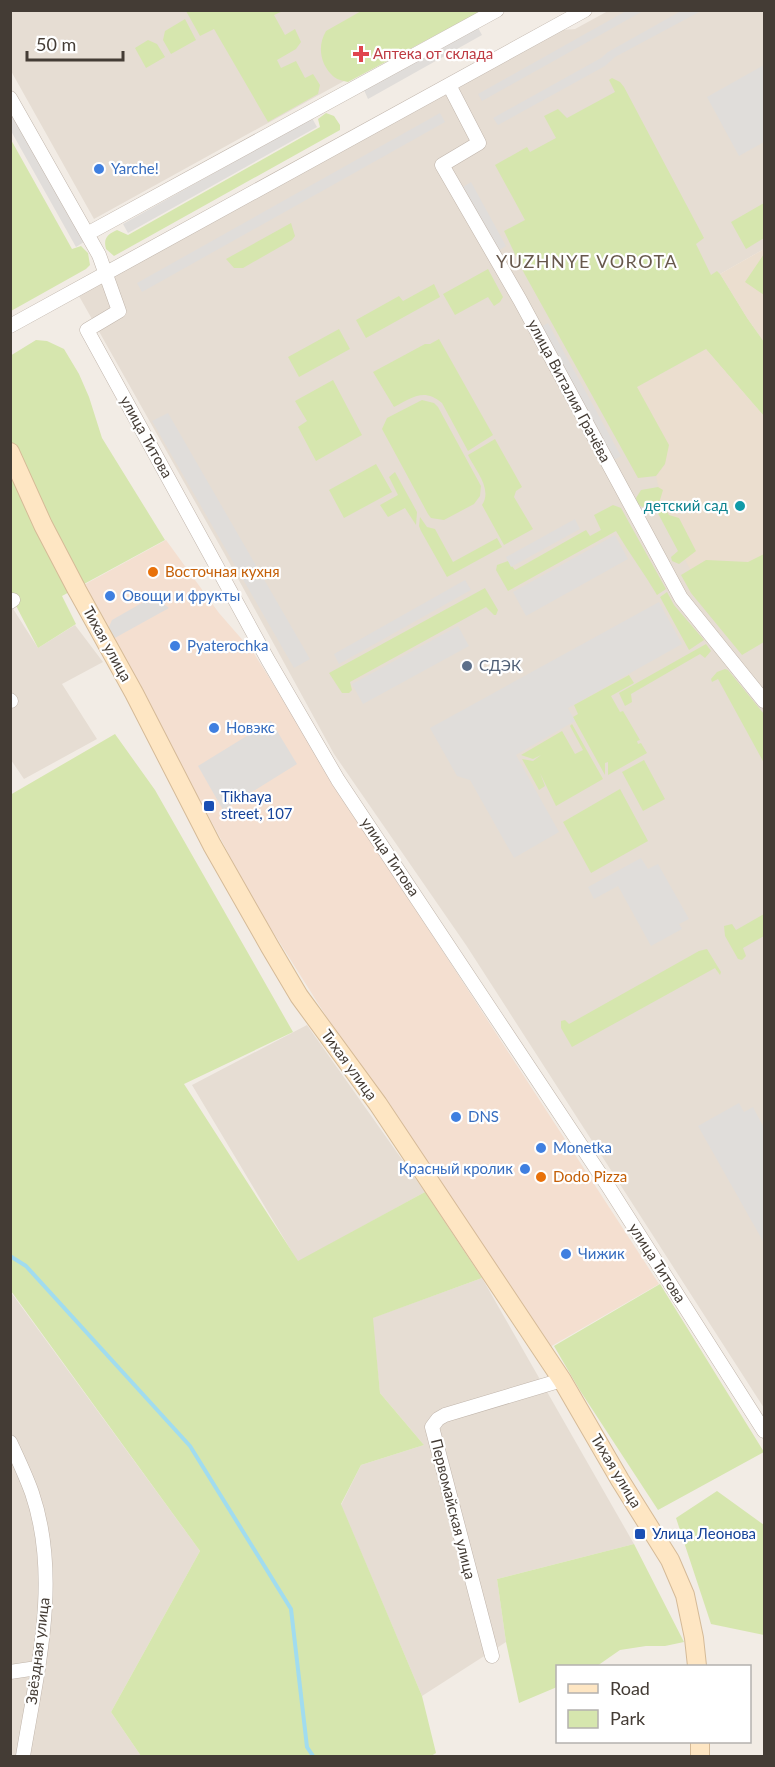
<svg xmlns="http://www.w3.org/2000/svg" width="775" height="1767" font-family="Lato,sans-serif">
<rect width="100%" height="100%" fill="#f2ece5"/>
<path fill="#e6ddd3" d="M10,11H471L94,219L11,71Z
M608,11H764V249L720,274L747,318L764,342V416L706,349L764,588V1408L466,945L334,754L224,553L79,296L563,30L575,29Z
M10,604L38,648L75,625L103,662L62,684L97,739L24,779L11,760Z
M307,1025L425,1192L298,1262L192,1085Z
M482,1278L634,1544L497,1579L506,1642L422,1696L341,1505L361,1465L424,1445L380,1393L372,1318Z
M10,1291L200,1551L111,1712L141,1756H11Z"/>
<path fill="#f4dfd0" d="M166,540L219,613L253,652L405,893L659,1284L550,1347L326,1016L256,905L148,703L80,587Z"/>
<path fill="#ebdecf" d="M764,249V342L747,318L720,274Z
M706,349L764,416V588L715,616L650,494L659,489L656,476L665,464L637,387Z"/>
<path fill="#d6e6ae" d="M363,10H481V11L348,82C344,81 338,80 334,77C320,65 317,46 326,31Z
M186,11H283L274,15L285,35L295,29L301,42L296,49L277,60L281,68L296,61L305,78L313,74L320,85L318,94L268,122L214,29L200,36Z
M185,19L196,40L171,54L163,40L165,31Z
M148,40L157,44L165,57L146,68L135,48Z
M612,78L620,82L624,87L704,238L696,244L711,275L717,271L720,274L747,318L764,342V416L706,349L637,387L669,445L665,464L656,476L638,478L524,273L504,231L525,220L495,165L527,147L530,152L556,138L544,116L558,109L567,118L615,92L609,80Z
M326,113L334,116L340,125V130L114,256L106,249C103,238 108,234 117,230L128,235L320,127L318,119Z
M10,138L72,249L81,246L88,253L90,265L86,269L11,311Z
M764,203V238L746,249L731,222Z
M291,223L295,236L292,240L243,268H234L226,259Z
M764,254V295L745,282Z
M488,269L503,297L500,302L494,306L488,297L455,315L443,294Z
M434,284L440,297L366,338L356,320L399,296L403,301Z
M339,329L350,349L299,377L288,357Z
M439,339L493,435L468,451L442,403C424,388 413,397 394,407L373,372L425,344H430Z
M36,340L47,341L64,349L79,374L89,397L102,438L165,540L62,596L76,624L38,648L11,596L10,356Z
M333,380L362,435L316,461L298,427L307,421L295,401Z
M422,400L434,403L438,407L481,486L480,496L474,504L444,520L431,518L428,514L382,429L387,418Z
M495,439L522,487L516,491L514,497L533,529L504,545L482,505C493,489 475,470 468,455Z
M376,464L392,492L344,518L329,490Z
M395,472L417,512L416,525L405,508L388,517L380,505L398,495L389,477Z
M658,487L663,490L660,500L669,515L679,518L696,551L679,564L672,561L671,557L678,551L653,504L642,507L637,503L636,498L641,490Z
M613,505L621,508L666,589L657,595C644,573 629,553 616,531L508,591L496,570L497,565L508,561L515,570L586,530L590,536L601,530L594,515Z
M420,517L427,527L435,529L453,562L497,538L502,547L447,577L421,531L419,526Z
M764,554V642L742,655L691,593L681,575L706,560L748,562Z
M485,588L498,610L496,615H494L486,607L350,682L352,690L349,693H342L329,673Z
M667,592L674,605L704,640L689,650L660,597Z
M706,644L711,651L705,658L700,654L631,694L632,702L625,706L619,693Z
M725,669L728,670L764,714V763L718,679L712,682L711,679L717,672Z
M629,675L634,683L611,696L620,712L623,711L640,740L637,741L638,744L641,743L647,753L608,775V762L605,763V775L573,717L578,714L574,705Z
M572,724L603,779L556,806L540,773L545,786L539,790L522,759L533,761L541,755L533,759L521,755L562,731L575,754L583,750L570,726Z
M115,734L155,790L293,1032L184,1084L298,1261L425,1192L482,1278L373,1318L380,1393L424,1445L361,1465L341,1504L422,1696L436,1753L431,1756H141L111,1712L200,1551L11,1291L10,795Z
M644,760L665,799L643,811L622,772Z
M620,789L648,841L591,873L563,822Z
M764,914V936L743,948L746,956L742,960L738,959L725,936L724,926L732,924L736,930Z
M707,949L721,972L720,975L715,968L572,1047L561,1028V1021L565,1020L569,1024L699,951Z
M660,1284L764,1452L658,1510L579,1389L554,1346Z
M717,1491L764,1525V1635L711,1624L676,1518Z
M634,1544L684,1642L665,1646H646L620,1650L597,1666H558L557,1687L519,1703L506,1642L497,1579Z"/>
<path fill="#e0ddda" d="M626,11H643L482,101L478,94Z
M681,11H701L615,57L605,66L498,125L493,118L601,58L608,52Z
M477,26L482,35L368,99L364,90Z
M764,65V142L739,156L707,97Z
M10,111L84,242L76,247L11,131Z
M440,113L445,122L142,292L137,283Z
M312,118L317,127L128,233L123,224Z
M471,182L506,246L498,251L463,187Z
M548,323L621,456L612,461L539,328Z
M168,413L310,659L294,668L152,421Z
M575,519L580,529L511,567L506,557Z
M615,535L628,559L526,616L513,592Z
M465,580L471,590L339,664L334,654Z
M154,596L169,608L113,639L108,629L112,620Z
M659,602L682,644L568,708L575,721L516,755L559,832L514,858L470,780L457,776L430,728Z
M458,626L469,646L363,704L352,684Z
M271,721L297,764L223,810L198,766Z
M641,858L648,869L658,864L689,919L679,924L682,929L651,946L618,886L594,899L588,887Z
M739,1103L744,1112L753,1107L764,1128V1243L698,1126Z"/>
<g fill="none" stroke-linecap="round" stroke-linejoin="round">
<path stroke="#a1dcef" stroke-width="4" d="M10,1256L26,1266L190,1446L291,1609L307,1747L313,1756"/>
<defs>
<path id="street" d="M449,85L479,143L442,165L520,300L681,598L764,701
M10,98L99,255L119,311L87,330L268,660L338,780L608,1186L764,1431
M87,234L497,10
M10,326L585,10
M10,602L13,600
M10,700L11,701
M10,1442C18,1459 26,1476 32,1493C61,1578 37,1671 23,1756
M492,1656L432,1427L438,1419L445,1415L562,1380
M10,1672L37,1668"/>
<path id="secondary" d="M10,452L43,525L77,590L134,693L212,845L270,947L299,996L378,1104L562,1380L620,1480L670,1560L685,1595L694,1638L697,1666
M700,1742V1756"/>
</defs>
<use href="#street" stroke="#c0b5ab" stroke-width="15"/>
<use href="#secondary" stroke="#d5ba97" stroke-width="20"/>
<use href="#street" stroke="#fff" stroke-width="14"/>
<use href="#secondary" stroke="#fee6c3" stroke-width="18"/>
</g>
<path fill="#e0444e" stroke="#fff" stroke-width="2" d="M358 45h6v6h6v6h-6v6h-6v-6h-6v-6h6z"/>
<g fill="#3f7fe0" stroke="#fff" stroke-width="2">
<circle cx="99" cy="169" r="6"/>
<circle cx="110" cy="596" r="6"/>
<circle cx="175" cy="646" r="6"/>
<circle cx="214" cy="728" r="6"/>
<circle cx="456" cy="1117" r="6"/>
<circle cx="541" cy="1148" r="6"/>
<circle cx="525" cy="1169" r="6"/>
<circle cx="566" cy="1254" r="6"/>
</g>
<circle fill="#0f9aa8" stroke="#fff" stroke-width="2" cx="740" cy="506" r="6"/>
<g fill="#e8710a" stroke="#fff" stroke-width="2">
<circle cx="153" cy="572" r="6"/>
<circle cx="541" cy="1177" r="6"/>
</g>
<circle fill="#5c6f8a" stroke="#fff" stroke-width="2" cx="467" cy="666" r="6"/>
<g fill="#1a4fb4" stroke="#fff" stroke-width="2">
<rect x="203" y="800" width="12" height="12" rx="3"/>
<rect x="634" y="1528" width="12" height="12" rx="3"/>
</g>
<g text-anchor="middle" stroke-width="4.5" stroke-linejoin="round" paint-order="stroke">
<g font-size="15" fill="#be3a42" stroke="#fff" text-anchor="start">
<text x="373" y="59">Аптека от склада</text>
</g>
<g font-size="15" fill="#366cbe" stroke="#fff" text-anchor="start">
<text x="111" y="174">Yarche!</text>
<text x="122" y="601">Овощи и фрукты</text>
<text x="187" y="651">Pyaterochka</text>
<text x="226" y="733">Новэкс</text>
<text x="468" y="1122">DNS</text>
<text x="553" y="1153">Monetka</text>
<text x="513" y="1174" text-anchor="end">Красный кролик</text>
<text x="578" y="1259">Чижик</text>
</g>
<g font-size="15" fill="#443c35" stroke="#fff">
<text transform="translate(569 391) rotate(62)" y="5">улица Виталия Грачёва</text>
<text transform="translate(146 437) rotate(61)" y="5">улица Титова</text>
<text transform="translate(107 644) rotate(61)" y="5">Тихая улица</text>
<text transform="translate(390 857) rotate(56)" y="5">улица Титова</text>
<text transform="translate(349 1065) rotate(54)" y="5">Тихая улица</text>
<text transform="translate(657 1263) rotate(57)" y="5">улица Титова</text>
<text transform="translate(616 1471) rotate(59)" y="5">Тихая улица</text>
<text transform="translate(453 1509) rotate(76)" y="5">Первомайская улица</text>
<text transform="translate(38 1651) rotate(-83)" y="5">Звёздная улица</text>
</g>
<g font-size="15" fill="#0d838f" stroke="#fff" text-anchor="end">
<text x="728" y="511">детский сад</text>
</g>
<g font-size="15" fill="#c56008" stroke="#fff" text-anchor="start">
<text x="165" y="577">Восточная кухня</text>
<text x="553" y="1182">Dodo Pizza</text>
</g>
<g font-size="15" fill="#4e5e75" stroke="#fff" text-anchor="start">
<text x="479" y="671">СДЭК</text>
</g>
<g font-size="15" fill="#164399" stroke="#fff" text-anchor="start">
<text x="221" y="802">Tikhaya<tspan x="221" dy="17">street, 107</tspan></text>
<text x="652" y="1539">Улица Леонова</text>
</g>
<g font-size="18" letter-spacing="1.5" fill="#67584c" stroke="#fff">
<text x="587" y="268">YUZHNYE VOROTA</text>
</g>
</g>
<rect width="775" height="1767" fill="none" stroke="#443c35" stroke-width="24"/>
<rect x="556" y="1665" width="195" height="78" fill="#ffffff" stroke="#b4b1ae" stroke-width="1.5"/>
<rect x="568" y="1684" width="30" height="9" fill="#fee6c3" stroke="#b4b1ae" stroke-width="1.5"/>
<text x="610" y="1695" font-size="18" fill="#443c35">Road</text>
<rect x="568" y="1710" width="30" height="18" fill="#d6e6ae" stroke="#b4b1ae" stroke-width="1.5"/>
<text x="610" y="1725" font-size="18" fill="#443c35">Park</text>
<path d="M27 51v9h96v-9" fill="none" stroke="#443c35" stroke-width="3"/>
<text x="36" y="51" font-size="18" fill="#443c35" stroke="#ffffff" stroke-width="4.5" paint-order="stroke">50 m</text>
</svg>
